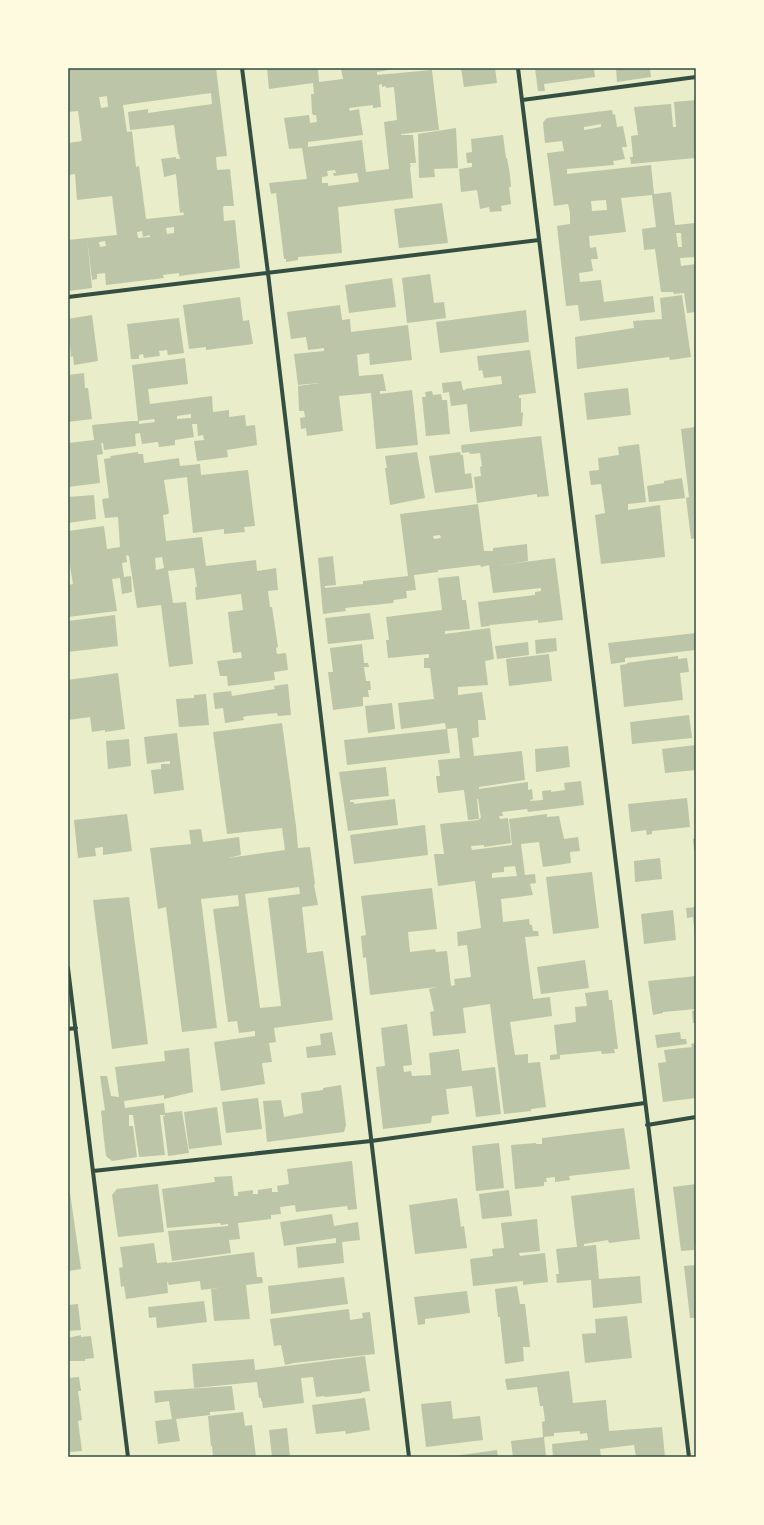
<svg xmlns="http://www.w3.org/2000/svg" width="764" height="1525" font-family="'Fira Sans Condensed',sans-serif">
<rect width="100%" height="100%" fill="#e9edc9"/>
<path fill="#bcc5a7" fill-rule="evenodd" d="M68,68H216L227,156L216,157L217,170L230,169L234,206H224L223,208L224,221L235,220L240,268L179,276V273L163,275L164,278L106,285L105,273L97,274V279L92,280L87,238L117,235L112,196L77,200L75,174L68,175V143L82,141L78,111L68,112ZM211,93L212,104L148,113V109L128,112L130,130L174,125L178,154H179L180,159H176V157L161,159L162,163L164,177L176,174L180,213L183,212L184,215L146,219L139,166L136,167L132,131L127,132L123,105ZM107,96L108,107L101,108L99,97ZM174,227V233L167,234L166,228ZM142,231L143,237L150,235V237L138,238L137,232ZM105,241L106,246L100,247L99,242Z
M267,68H318L319,82L343,79L341,68H399L377,72V75L432,70L439,130L401,134V135H413L416,163H410L411,167H410L413,198L338,207L342,253L298,257V260L286,262V259H284L276,193L271,194L269,183L307,179L302,148L289,149L284,118L309,115L310,123L317,122L316,115H313L312,113L311,94H314L313,83L269,89ZM382,84V87L386,86V88L394,87L397,120L384,122L389,169L366,172L362,140L308,147V142L363,135L359,109L350,111L349,108L373,105V108L381,107L379,85ZM335,170L336,173H333L334,176L357,173L359,182L328,186V183H322V177L328,176L327,171Z
M461,68H495L497,83L464,87Z
M535,68H594L595,77L544,84L545,91H538Z
M616,68H650L651,77L617,82Z
M696,100V151H694L695,158L631,164L630,157H633L631,136L638,135L634,107L671,104L673,127H676L674,102Z
M612,110L613,115L615,114L617,127L623,126L627,147H622L625,159L613,161L614,165L567,169V174L651,165L654,194L671,192L675,225L696,223V257L680,258L681,266L696,264V312L687,313L684,293L674,294L673,292H661L655,249L644,250L642,229L656,227L652,195L621,198L626,232L589,236L590,248L596,247L598,259H591L593,271L579,273L580,282L601,280L604,302L653,296L655,312L580,321L578,305L566,306L557,226L570,224V213L568,204L554,206L547,153L564,151L562,141L545,143L543,123L544,121L547,118ZM601,124V127L584,130V127ZM606,200L607,210L592,211L591,201ZM676,233H681L682,247H678Z
M456,128L458,168L434,169L435,177L419,178L418,134Z
M503,135L506,158H507L510,175L511,187H509L511,204L501,206L502,211L490,212L489,207L480,209L477,190L461,192L459,169L472,167V163H467L466,153L472,152L471,139Z
M442,203L448,243L399,248L394,209Z
M87,238L92,288L68,291V240Z
M430,274L434,303L444,302L446,318L407,323L402,278Z
M392,278L396,307L349,313L345,285Z
M682,295L691,357L670,360L669,357L577,369L575,337L634,328L633,321L662,319L660,298Z
M240,297L243,321L249,320L253,344L206,350V347L189,349L183,305Z
M340,305L342,320L350,319L351,332L408,325L412,360L370,365L369,353L357,355L359,376L383,374L386,391H380V394L412,390L418,445L376,449L371,393L339,396L343,431L307,436L306,428L301,429L300,418L305,417L304,411H299L298,386L320,383L298,385L294,354L324,351V348L308,350L306,337L291,339L287,312Z
M526,310L529,342L440,353L436,322Z
M92,315L98,361L74,365L73,356L71,357L68,319Z
M179,318L184,353L168,355L167,350L159,351L160,356L144,358L143,354L139,355V359H131L127,324Z
M530,350L536,393L519,395V398H521V413L523,412L522,426L470,432L467,404L451,406L449,392L443,393L442,383L461,381L463,390H466L465,389L502,384L501,376L484,378L482,370L479,371L477,356Z
M185,358L188,384L148,389L150,404L212,396L213,412L229,410V417L245,415L246,426L255,425L257,445L227,450L228,457L197,461L194,441L204,440L203,435L198,436L197,424H192L194,437L175,440V445L159,447L158,442H157L142,444L140,433L135,434L136,446L104,450L103,443H101L103,454L97,455L100,483L68,487V443L94,440L92,425L131,421H139V424L155,422L154,419L138,421L132,365ZM191,414V418L177,419V416Z
M84,373L85,388H88L92,419L68,422V375Z
M628,388L631,415L587,420L584,393Z
M432,391L433,395L441,394L442,400H447L450,434L426,436L422,397H426L425,392Z
M696,427V538L691,539L686,498L689,497L681,429Z
M541,436L549,496L537,497V494L477,503L474,477L481,476L480,467L482,466L480,453L470,454L469,452L462,453L461,445Z
M639,444L646,502L628,504V510L660,505L665,557L601,564L595,515L605,513L601,484L591,485L589,471L599,470L598,458L619,455L618,447Z
M138,452V454H143L144,463L179,458L180,466L200,464L201,475L248,470L255,526L244,527L245,532L224,534V529L193,533L187,477L164,480L169,512L168,514L163,515L166,541L202,537L206,566L256,560L257,571L276,568L278,590L268,591L270,607H272L278,647L276,648L277,654L286,653L288,670L274,672L275,680L228,686L227,676H220L217,661L242,658L241,652L233,653L228,613V612L243,610L241,594L196,600L195,587H197L194,568L168,571L173,603L186,602L193,664L169,667L161,605L137,608L129,556L126,555L127,562L122,563L124,577L131,576L132,592L122,594L120,578L112,579L117,611L68,617V585L73,584L68,554V531L104,526L107,549L120,547L118,517L105,518L104,512L102,499L109,498L104,459L111,458L110,456ZM162,557L164,568L156,570L155,558Z
M417,452L425,498L390,505L385,468H387L385,456Z
M460,452L461,455H463L465,474L471,473L473,488L435,493L429,456Z
M682,478L685,498L649,502L647,486L664,483V481Z
M94,495L96,519L68,523V497Z
M478,504L484,551H493V548L527,544L528,561L496,566L555,558L563,620L538,623V620L490,625L489,626L481,627L478,602L535,595V592L541,591V588L493,593L489,565L481,567L480,565L438,570V572L414,575L416,590L406,591L407,598L394,600L393,603L345,608L346,611L323,614L318,558L333,556L336,585L325,586V588L363,584V581L408,576L400,514ZM440,535L441,538L434,539L433,536Z
M459,576L462,600H466L470,629L445,631V634L490,628L494,659L485,661L488,685L458,687V695L482,692L486,720H478L479,737L472,738L474,756L522,751L525,780L479,787V789L528,782V790L532,789L533,799L530,800V801L543,800L542,791L551,790V792L565,790L564,783L581,781L584,805L528,812L527,809L502,812L503,816H499L500,819L508,818L511,843L484,847V845L471,846L472,850L512,845L509,819L547,814V817L559,816L564,839L578,837L580,851L570,852L571,863L543,867L539,842L521,844L525,875L535,874L536,883L530,884L533,895L501,899L503,922L529,919L530,925H532L533,931H538L539,936L525,937L533,999L550,997L552,1016L510,1022L515,1055L528,1054V1063L540,1062L546,1107L531,1109V1111L504,1114L490,1004L463,1008L466,1033L433,1036L430,1012L434,1011L429,989L437,987L370,995L366,957L363,958L361,936L366,935L361,896L432,888L437,929L408,932L410,952L435,949L436,952L447,951L451,986L455,985L454,979L471,977L467,945L458,946L457,932L481,928L475,881L438,886L434,854H444L440,824L479,820V819L468,820L464,790L438,793L436,776H440L438,760L460,758L457,728L446,729L445,723L401,729L398,703L434,699L430,668H424V658H429V654L388,658L386,640H389L386,617L442,610L438,578ZM477,799H478L481,818L479,819ZM515,866L517,876L492,878V873L504,872V867Z
M370,613L374,639L328,644L325,618Z
M115,615L118,646L68,652V621Z
M696,633V650L625,658V662L611,664L608,643Z
M556,638L557,651L536,654L535,640Z
M528,642L529,655L497,659L495,646Z
M362,644L364,663H368L369,667H364L366,681H370L371,690H368L369,697H363V706L333,710L328,672H333L330,648Z
M549,654L552,681L509,686L506,659Z
M678,656V659L687,658L689,672L680,673L683,700L624,707L620,665L627,664V663Z
M118,673L125,729L105,732V730L92,732L90,717L68,720V680Z
M288,684L291,715L278,716L277,713L247,716L243,717L244,720L225,723L223,708L215,709L213,693L231,691L232,696L275,689L274,686Z
M206,694L209,725L179,727L176,699L194,698V695Z
M392,703L395,729L368,733L365,706Z
M689,715L692,738L632,744L630,722Z
M282,723L296,826L298,848L310,847L315,884L314,885L318,905L302,907L307,953L323,951L333,1020L274,1028L276,1042L269,1043L272,1062L262,1063L265,1084L221,1091L214,1042L255,1036V1031L239,1033L237,1021L228,1022L213,909L239,906L238,895L201,899L217,1028L182,1032L166,907L158,909L150,848L191,844L189,830L201,829L203,842L239,837L241,855L228,858L285,850L282,828L227,834L213,732ZM299,887L300,894L268,898L281,1006L260,1008L245,894Z
M447,729L450,753L347,765L344,740Z
M177,733L184,790L154,794L151,770L161,769V764H170V761L147,764L144,737Z
M129,739L131,766L108,769L106,741Z
M696,745V770L665,773L662,749Z
M568,746L570,767L536,772L535,749Z
M386,767L389,796L350,800V802H354V804L395,799L398,825L348,831L339,772Z
M687,798L690,827L652,831V834L647,835L646,830L631,832L628,804Z
M127,814L132,851L103,855V847L95,848L96,856L78,858L74,820Z
M425,825L428,855L354,864L350,835Z
M696,838V850H694L693,839Z
M660,858L662,879L635,882L634,861Z
M592,872L599,928L553,934L546,877Z
M129,897L148,1044L112,1049L93,900Z
M696,907V937H695L693,917L687,918L686,908Z
M673,910L676,940L644,944L641,914Z
M585,960L589,988L541,994L537,967Z
M696,976V1009L663,1012V1013L653,1015L648,981Z
M608,990L609,1000H612L618,1049H614L615,1053L602,1054L601,1051L560,1055V1059L550,1060V1055L557,1054L554,1025L576,1022L575,1007L587,1006L585,993Z
M696,1010V1023H693L692,1011Z
M407,1024L412,1065L403,1066L404,1072L411,1071L412,1076L431,1075L429,1053L459,1049L462,1071L495,1067L501,1114L476,1117L472,1086L446,1089L449,1114L432,1116L431,1123L383,1129L376,1067L385,1066L381,1028Z
M332,1032L336,1055L307,1058L306,1047L321,1045L320,1034Z
M680,1032L681,1039H686L687,1044L657,1048L655,1035Z
M696,1043V1098L663,1102L658,1063L666,1062L664,1050L692,1047L691,1044Z
M189,1048L193,1092L164,1099V1095L124,1101L125,1108L164,1103L165,1113L182,1111L189,1153L168,1156L163,1116H165V1115H160L165,1155L139,1157L133,1115H129V1126H133L137,1157L112,1161L106,1156L104,1140L101,1111L105,1110L100,1076H107L111,1096L119,1097L115,1067L165,1061L164,1051Z
M341,1085L346,1125L344,1132L267,1142L263,1101L281,1100L284,1117L303,1113L301,1093L323,1090V1088Z
M258,1098L262,1129L226,1133L222,1102Z
M217,1107L222,1145L189,1149L184,1112Z
M624,1128L630,1169L569,1176L570,1180L555,1182V1177L546,1178L547,1182H544V1186L515,1189L511,1145L536,1143V1144H542V1138Z
M499,1143L504,1188L476,1191L472,1146Z
M352,1161L357,1209L348,1210L347,1206L296,1212L295,1205L280,1207L281,1214L271,1215V1219L238,1223L240,1239L229,1240L231,1253L172,1261L168,1231L228,1226V1224L221,1225L220,1223L167,1228L162,1189L215,1182L214,1177L232,1176L234,1196H238V1192L253,1190V1194H258V1190L272,1188V1192H278L277,1186L289,1184L287,1169Z
M158,1184L164,1232L118,1237L112,1195L117,1189Z
M696,1184V1245H694V1250L681,1251L673,1187Z
M634,1188L640,1239L609,1243L608,1240L584,1244V1246L577,1247L571,1196Z
M509,1190L512,1216L482,1219L479,1194Z
M70,1193L81,1269L68,1271V1194Z
M457,1198L461,1227L464,1226L467,1248L415,1254L409,1205Z
M332,1214L334,1226L358,1222L360,1240L342,1242L344,1263L298,1268L296,1247L336,1243V1238L284,1246L280,1222Z
M537,1219L540,1251L519,1253L520,1256L545,1253L548,1282L523,1285V1281L473,1286L470,1259L493,1256L492,1249L504,1248L501,1223Z
M154,1243L157,1263L167,1262V1263L254,1252L257,1277H262L263,1283L246,1285L250,1319L214,1321L211,1289L226,1287L201,1290L200,1281L169,1285L167,1281L168,1293L126,1299L124,1286L121,1287L119,1268L123,1267L120,1247Z
M596,1245L599,1279L640,1276L642,1303L593,1308L591,1280L557,1283L556,1274H559L556,1249Z
M696,1265V1318H690L684,1266Z
M344,1277L348,1304L271,1314L268,1286Z
M517,1286L520,1304H525L530,1347H523L524,1361L505,1364L500,1317H498L495,1289Z
M467,1291L470,1313L425,1319V1324L418,1325L414,1297Z
M204,1301L207,1322L157,1328L156,1317L149,1318L148,1307Z
M78,1304L81,1330L68,1331V1305Z
M349,1309L350,1320L363,1318L362,1313L370,1312L375,1354L294,1363L285,1365L281,1345L274,1346L270,1319Z
M627,1316L632,1358L585,1363L582,1334L596,1333L595,1319Z
M81,1335V1337L91,1336L94,1358L85,1359V1361H68V1338Z
M365,1356L370,1391L362,1392V1393L325,1397L324,1396L316,1397L313,1377L301,1378L304,1403L263,1408L262,1401H261V1398H259L257,1382L194,1388L192,1364L254,1359L255,1370Z
M569,1371L573,1403L606,1400L609,1431L662,1427L665,1457H636L634,1445L600,1449L601,1457H553L552,1444L588,1440L587,1433L580,1434V1431L554,1433V1436L543,1437L542,1422L545,1421L543,1406H540L537,1387L507,1390L505,1379Z
M79,1377L81,1391H78L82,1420L78,1421L82,1451L68,1452V1378Z
M232,1386L235,1410L210,1412V1415L176,1419L180,1441L158,1444L155,1421L172,1419L169,1401L155,1403L154,1391Z
M365,1398L370,1430L346,1434L345,1431L316,1434L312,1405Z
M451,1401L453,1419L480,1416L483,1440L426,1447L421,1404Z
M243,1412L245,1426L252,1425L256,1457H213L212,1446H211L208,1416Z
M287,1428L290,1457H272L269,1430Z
M544,1437L546,1457H513L511,1441Z
M497,1450L498,1457H454V1456Z"/>
<g fill="none" stroke-linecap="round" stroke-linejoin="round">
<path stroke="#344e41" stroke-width="4" d="M242,68L268,273L409,1457
M518,68L689,1457
M522,100L696,77
M68,297L539,240
M68,968L128,1457
M68,1029L76,1028
M647,1125L696,1117
M93,1171L371,1141L645,1103"/>
</g>
<rect width="764" height="1525" fill="none" stroke="#fefae0" stroke-width="138"/>
<rect x="69" y="69" width="626" height="1387" fill="none" stroke="#344e41" stroke-width="1.5"/>
</svg>
